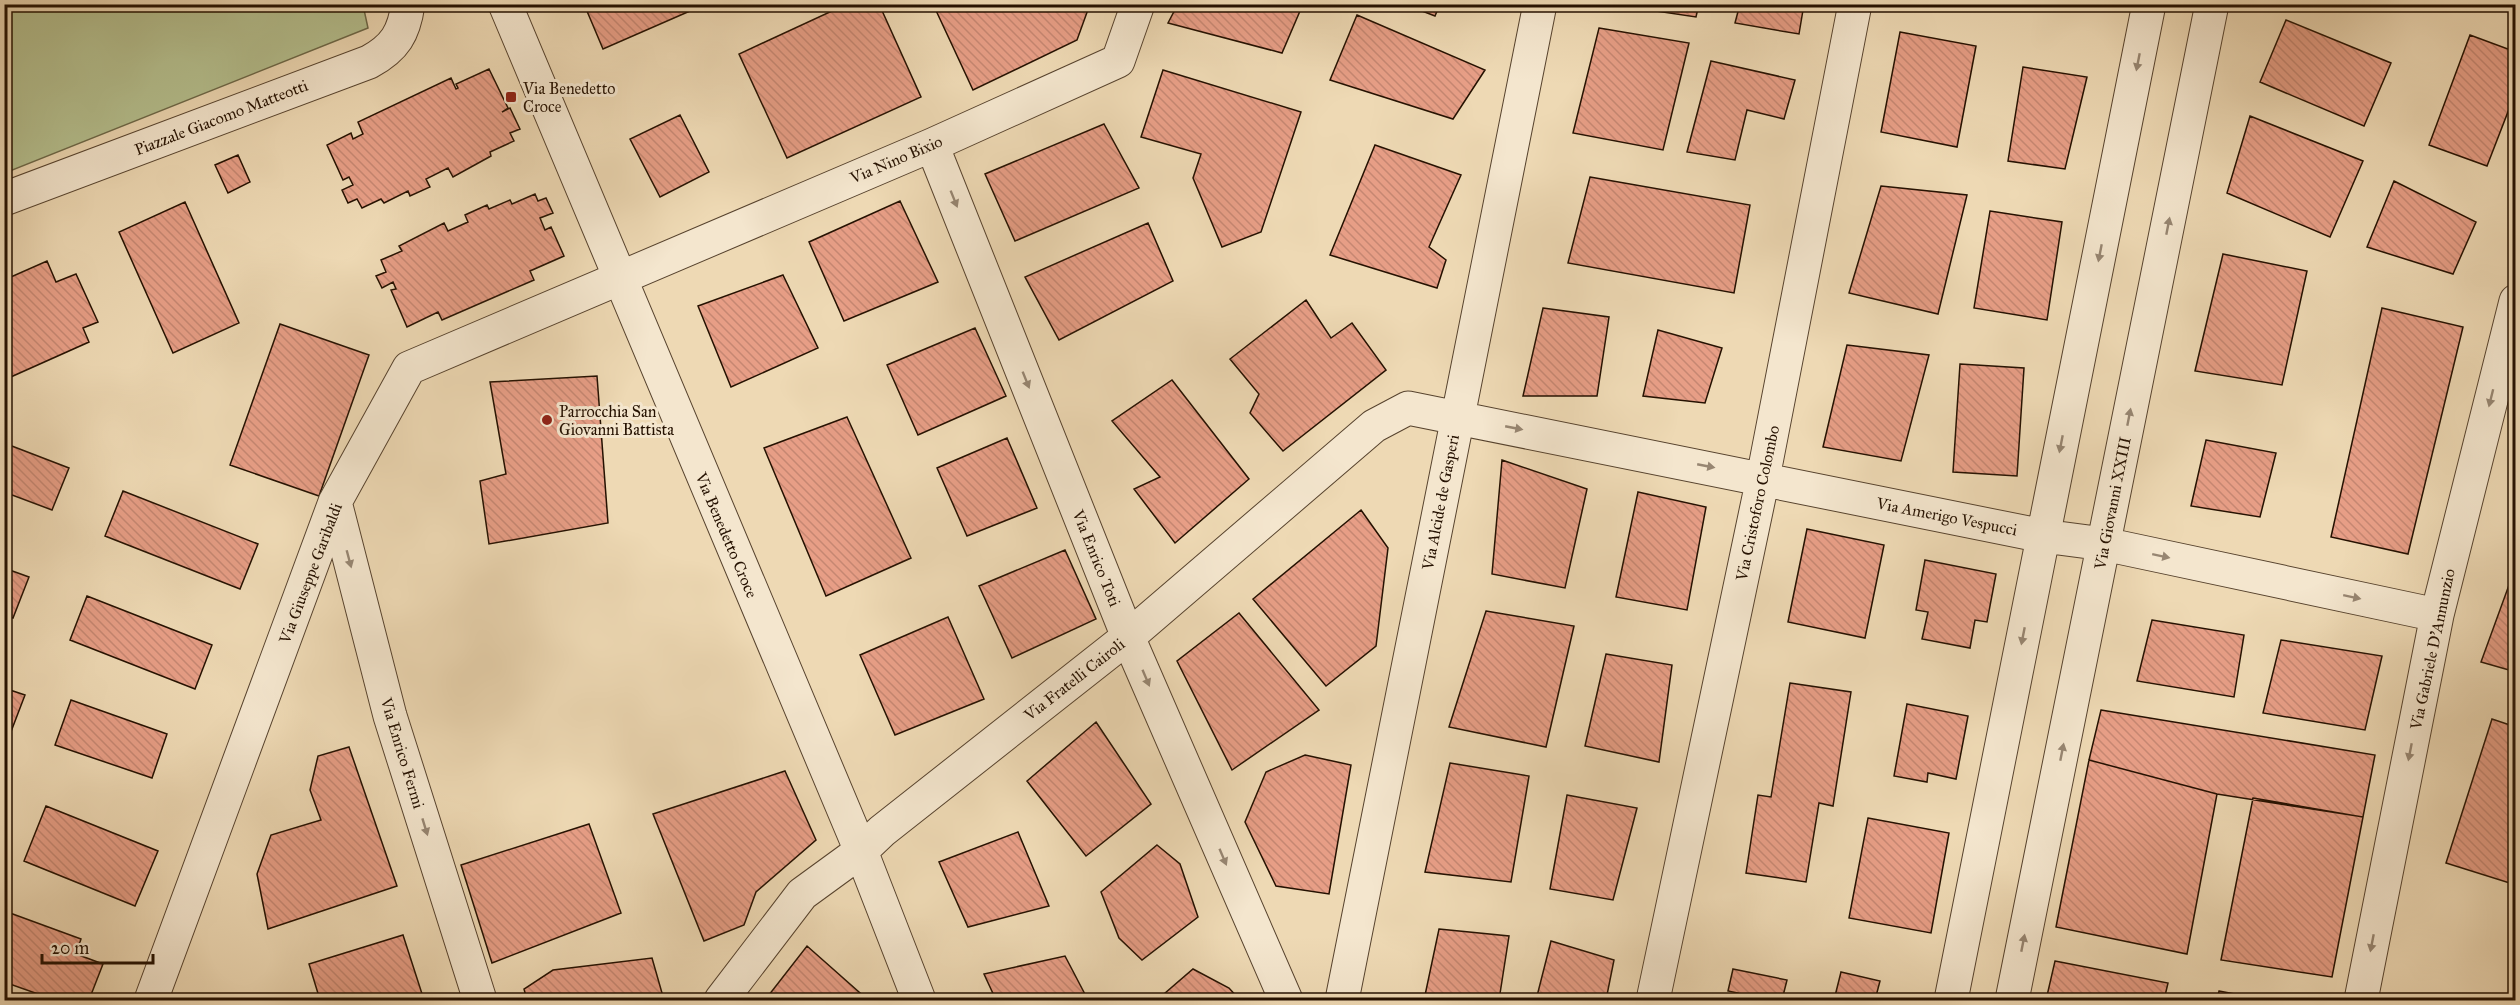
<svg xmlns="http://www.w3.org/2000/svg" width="2520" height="1005" font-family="'IM FELL Great Primer',serif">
<defs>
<pattern id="building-back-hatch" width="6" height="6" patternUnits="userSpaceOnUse" patternTransform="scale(1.5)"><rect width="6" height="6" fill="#e79e86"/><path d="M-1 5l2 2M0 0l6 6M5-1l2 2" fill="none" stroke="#c68772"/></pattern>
</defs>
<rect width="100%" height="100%" fill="#eed9b4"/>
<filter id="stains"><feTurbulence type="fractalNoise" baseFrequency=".00333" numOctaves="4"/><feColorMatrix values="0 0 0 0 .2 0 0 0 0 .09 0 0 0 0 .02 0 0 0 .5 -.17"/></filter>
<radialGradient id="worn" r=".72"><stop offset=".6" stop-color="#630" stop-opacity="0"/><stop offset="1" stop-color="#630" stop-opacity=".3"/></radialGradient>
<path fill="#b5c08f" stroke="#6d6848" stroke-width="1.5" d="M11,4L363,5L368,28L5,173L4,7Z"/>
<path fill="url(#building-back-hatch)" stroke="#251101" stroke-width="1.5" d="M584,4H706L603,49Z
M847,4H879L921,97L787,158L739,54Z
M933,4H1090L1077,40L973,90Z
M1178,4H1303L1282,53L1168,23Z
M1404,4H1440L1435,16Z
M1609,4H1699L1696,17Z
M1740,4H1804L1799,34L1735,23Z
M2090,4H2115L2114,9Z
M1357,15L1485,70L1453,119L1330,80Z
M2286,20L2391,63L2364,126L2260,82Z
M1599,28L1689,43L1663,150L1573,133Z
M1900,32L1976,46L1957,147L1881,132Z
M2470,35L2516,52V91L2487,166L2429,145Z
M1711,61L1795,80L1784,119L1747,110L1735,160L1687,152Z
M2023,67L2087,77L2065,169L2008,161Z
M489,69L508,108L502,112L510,108L520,129L510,133L514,141L490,152L491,156L453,177L448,168L426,179L430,187L410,196L408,191L384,203L381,199L362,208L357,199L348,203L342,190L353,185L349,177L343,180L327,145L351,133L353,139L363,134L358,122L451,78L456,89L458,88L456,84Z
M1163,70L1301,112L1261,232L1222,247L1193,178L1201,154L1141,137Z
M680,115L709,172L660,197L630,139Z
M2250,116L2363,161L2330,237L2227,193Z
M1104,124L1139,188L1015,241L985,174Z
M1375,145L1461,175L1429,247L1446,260L1437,288L1330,255Z
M238,155L250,182L228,193L215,165Z
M1590,177L1750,205L1734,293L1568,263Z
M2394,181L2476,222L2453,274L2367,247Z
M1881,186L1967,195L1938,314L1849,293Z
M535,194L538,201L546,198L553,213L540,218L545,230L551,227L564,256L530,271L534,280L442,320L438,312L407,327L391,290L396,289L393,282L382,288L376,276L386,272L381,260L402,251L399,246L444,223L448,231L468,222L465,215L487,205L489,209L510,200L512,204Z
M900,201L938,282L844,321L809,242Z
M185,202L239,323L173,353L119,232Z
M1990,211L2062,222L2047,320L1974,308Z
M1148,223L1173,281L1059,340L1025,277Z
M2223,254L2307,271L2282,385L2195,371Z
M47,261L56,282L76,274L98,322L83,328L89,342L4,380V280Z
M783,275L818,348L731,387L698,306Z
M1306,300L1331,338L1352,323L1386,370L1283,451L1250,413L1259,394L1230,359Z
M1543,308L1609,317L1597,396H1523Z
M2382,308L2463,327L2408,554L2331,537Z
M280,324L369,355L319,496L230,465Z
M975,328L1006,396L918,435L887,365Z
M1658,330L1722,348L1705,403L1643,396Z
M1847,345L1929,355L1901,461L1823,447Z
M1960,364L2024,368L2017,476L1953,472Z
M597,376L608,523L489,544L480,481L506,474L490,382Z
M1172,380L1249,479L1175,543L1134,489L1160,477L1112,421Z
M847,417L911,558L826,596L764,448Z
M1007,438L1037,508L967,536L937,468Z
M2206,440L2276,453L2260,517L2191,506Z
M4,443L69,468L52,510L4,492Z
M1502,460L1587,489L1565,588L1492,574Z
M123,491L258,544L240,589L105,536Z
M1638,492L1706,507L1687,610L1616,597Z
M1361,510L1388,548L1376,646L1326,686L1253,599Z
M1807,529L1884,545L1865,638L1788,622Z
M1065,550L1096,619L1012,658L979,586Z
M1925,560L1996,574L1987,622L1975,620L1970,648L1922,639L1928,612L1916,610Z
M4,568L29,577L13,618L4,615Z
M2509,585L2516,586V672L2481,662Z
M87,596L212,645L195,689L70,640Z
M1486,611L1574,626L1546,747L1449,727Z
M1239,613L1319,710L1232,770L1177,661Z
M948,617L984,699L895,735L860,655Z
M2152,620L2244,635L2234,697L2137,681Z
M2281,640L2382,656L2365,730L2263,713Z
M1606,654L1672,665L1659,762L1585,746Z
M1790,683L1851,692L1833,806L1819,803L1806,882L1746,873L1758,795L1771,797Z
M4,688L25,695L4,750Z
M71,700L167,734L152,778L55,745Z
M1907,704L1968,716L1956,779L1928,773L1927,782L1894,776Z
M2101,710L2375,755L2363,817L2217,794L2089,760Z
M2492,719L2516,727V885L2446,863Z
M1096,722L1151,804L1086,856L1027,781Z
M349,747L397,886L268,929L257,874L271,835L321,820L310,790L318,756Z
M1305,755L1351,765L1329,894L1276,886L1245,822L1266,772Z
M2089,760L2217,794L2187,954L2056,927Z
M1450,763L1529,776L1511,882L1425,872Z
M785,771L816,840L756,892L744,925L704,941L653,814Z
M1567,795L1637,808L1613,900L1550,889Z
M2253,798L2363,817L2332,977L2221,960Z
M46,806L158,851L135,906L24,861Z
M1868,818L1949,833L1931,933L1849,918Z
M589,824L621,913L492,963L461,865Z
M1018,832L1049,906L968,927L939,862Z
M1157,845L1180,864L1198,917L1142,960L1119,938L1101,892Z
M10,913L81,939L76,954L103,964L89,1000H55L4,982V928Z
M1439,929L1509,936L1499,1000H1424Z
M403,935L424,1000H320L309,964Z
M1551,941L1614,960L1606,1000H1536Z
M807,946L868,1000H765Z
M1065,956L1088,1000H996L984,974Z
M652,958L664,1000H527L524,989L553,970Z
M2055,961L2168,983L2164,1000H2046Z
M1193,969L1229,988L1240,1000H1157Z
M1733,969L1787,980L1782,1000H1737L1738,993L1728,991Z
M1841,972L1880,981L1875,1000H1834Z
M2219,991L2266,1000H2217Z"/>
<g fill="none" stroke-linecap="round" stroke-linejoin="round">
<defs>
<path id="street" d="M505,4L861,851L919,1000
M932,145L1128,637L1286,1000
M4,199L369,62C395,48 404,33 408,4
M335,502L390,716L480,1000
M151,1000L335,502L409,368L932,145L1118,61L1138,4
M721,1000L802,894L861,851L882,831L1128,637L1374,426L1408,408L2043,536L2104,544L2437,615
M1342,1000L1540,4
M1653,1000L1763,478L1855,4
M1951,1000L2149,4
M2012,1000L2212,4
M2361,1000L2437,615L2516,301"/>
</defs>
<use href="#street" stroke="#57432e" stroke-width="35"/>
<use href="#street" stroke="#f4e6ce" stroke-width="33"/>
</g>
<defs><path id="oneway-solid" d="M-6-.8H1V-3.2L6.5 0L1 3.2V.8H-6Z" transform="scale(1.5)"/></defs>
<g fill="#978672">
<use href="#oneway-solid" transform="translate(2138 62) rotate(101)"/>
<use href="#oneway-solid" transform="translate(954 199) rotate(68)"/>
<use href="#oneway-solid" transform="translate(2168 226) rotate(-79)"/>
<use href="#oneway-solid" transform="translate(2100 253) rotate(101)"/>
<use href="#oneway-solid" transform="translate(1026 380) rotate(68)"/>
<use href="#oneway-solid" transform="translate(2491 398) rotate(104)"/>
<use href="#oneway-solid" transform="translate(2129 417) rotate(-79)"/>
<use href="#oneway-solid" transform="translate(1514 428) rotate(11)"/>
<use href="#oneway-solid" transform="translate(2061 444) rotate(101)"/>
<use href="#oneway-solid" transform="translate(1706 466) rotate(11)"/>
<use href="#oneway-solid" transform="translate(2161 556) rotate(12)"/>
<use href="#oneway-solid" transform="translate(349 559) rotate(75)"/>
<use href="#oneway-solid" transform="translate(2352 597) rotate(12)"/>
<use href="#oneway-solid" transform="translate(2023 636) rotate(101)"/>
<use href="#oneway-solid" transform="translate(1146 678) rotate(67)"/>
<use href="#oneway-solid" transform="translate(2062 752) rotate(-79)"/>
<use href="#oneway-solid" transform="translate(2410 752) rotate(101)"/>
<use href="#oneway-solid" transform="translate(425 827) rotate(73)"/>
<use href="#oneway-solid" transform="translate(1223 857) rotate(67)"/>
<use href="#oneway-solid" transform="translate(2023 943) rotate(-79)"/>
<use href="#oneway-solid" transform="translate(2372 943) rotate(101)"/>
</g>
<g fill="#8f2418" stroke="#f4e6ce" stroke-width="2">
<rect x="505" y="91" width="12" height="12" rx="3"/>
<circle cx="547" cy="420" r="6"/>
</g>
<g text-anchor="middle" stroke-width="6" stroke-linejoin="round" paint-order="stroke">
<g font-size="16" fill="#251101" stroke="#f4e6ce" text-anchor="start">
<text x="523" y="94">Via Benedetto<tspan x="523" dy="18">Croce</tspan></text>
<text x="559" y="417">Parrocchia San<tspan x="559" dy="18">Giovanni Battista</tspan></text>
</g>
<g font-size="16" fill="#251101" stroke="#f4e6ce">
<text transform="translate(221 117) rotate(-21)" y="6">Piazzale Giacomo Matteotti</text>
<text transform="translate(896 159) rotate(-23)" y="6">Via Nino Bixio</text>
<text transform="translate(1440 502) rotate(-79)" y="6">Via Alcide de Gasperi</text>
<text transform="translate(1757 503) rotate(-78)" y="6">Via Cristoforo Colombo</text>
<text transform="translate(2112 503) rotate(-79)" y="6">Via Giovanni XXIII</text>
<text transform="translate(1947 516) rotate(11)" y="6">Via Amerigo Vespucci</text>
<text transform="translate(727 535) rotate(67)" y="6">Via Benedetto Croce</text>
<text transform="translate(1097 558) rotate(68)" y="6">Via Enrico Toti</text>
<text transform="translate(310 573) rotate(-69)" y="6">Via Giuseppe Garibaldi</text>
<text transform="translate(2432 649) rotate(-78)" y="6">Via Gabriele D'Annunzio</text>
<text transform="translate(1074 679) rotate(-38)" y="6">Via Fratelli Cairoli</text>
<text transform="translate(403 753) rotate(73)" y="6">Via Enrico Fermi</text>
</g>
</g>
<rect width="2520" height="1005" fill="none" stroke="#eed9b4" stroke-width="24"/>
<rect x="6" y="6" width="2508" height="993" fill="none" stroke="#251101" stroke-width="3"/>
<rect x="12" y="12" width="2496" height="981" fill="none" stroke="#251101" stroke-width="1.5"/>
<path d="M42 954v9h111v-9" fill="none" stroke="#251101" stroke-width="3"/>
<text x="51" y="954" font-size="18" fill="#251101" stroke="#f4e6ce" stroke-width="4.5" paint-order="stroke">20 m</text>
<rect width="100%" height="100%" filter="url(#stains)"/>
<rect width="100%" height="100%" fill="url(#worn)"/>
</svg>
